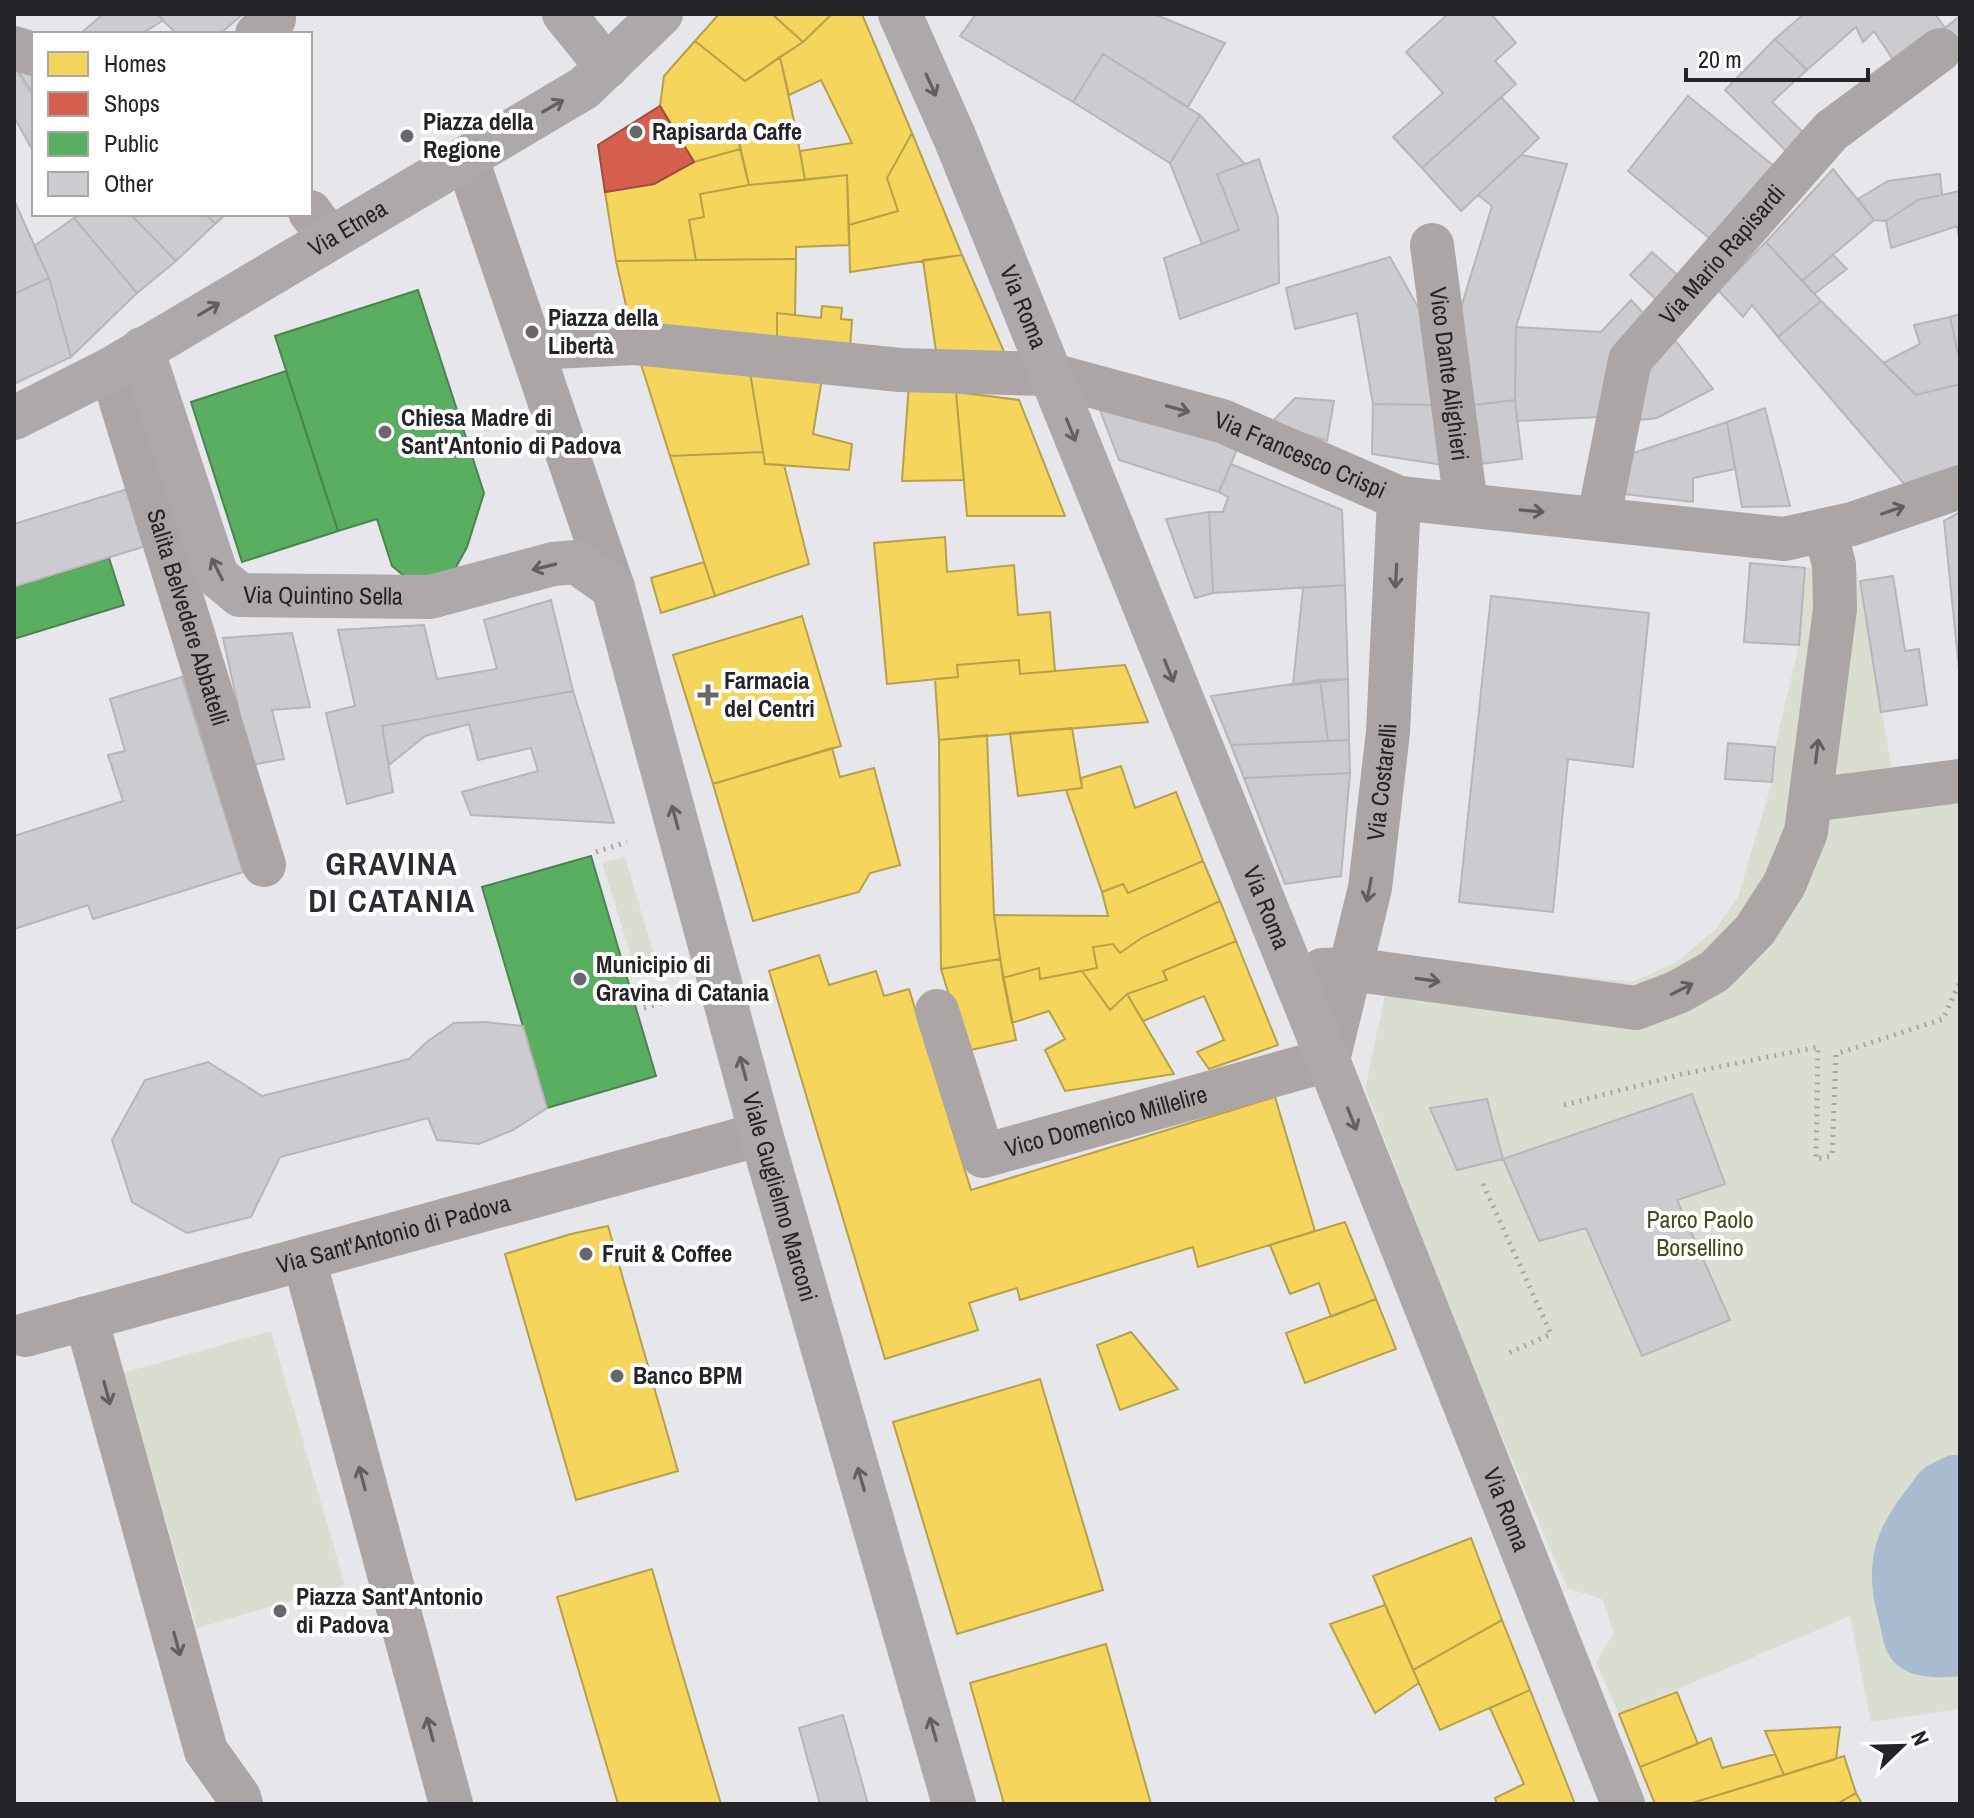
<svg xmlns="http://www.w3.org/2000/svg" width="1974" height="1818" font-family="'Archivo Narrow',sans-serif">
<rect width="100%" height="100%" fill="#e7e6eb"/>
<path fill="#d9ded0" d="M1855,562L1892,770L1960,758V1709L1871,1722L1850,1616L1619,1714L1596,1662L1614,1632L1602,1599L1567,1588L1473,1368L1365,1089L1393,957L1632,982L1675,963L1716,929L1738,897L1772,782L1775,747L1799,645L1805,568Z
M625,857L659,972L638,978L602,863Z
M271,1331L345,1585L197,1628L123,1373Z"/>
<path fill="#a8bbd0" d="M1950,1455H1960V1676C1933,1679 1898,1679 1886,1649C1883,1642 1882,1633 1880,1625C1865,1572 1870,1537 1904,1493C1910,1486 1916,1475 1923,1469C1931,1463 1942,1459 1950,1455Z"/>
<path fill="#f6d55c" stroke="#b7a04c" stroke-width="2" d="M719,14H772L803,42L745,81L695,41Z
M772,14H832L803,42Z
M832,14H862L912,133L887,178L898,211L849,225L847,175L805,180L800,151L852,143L821,80L789,95L780,57L803,42Z
M695,41L745,81L780,57L796,130L738,137L740,149L694,162L660,106L664,76Z
M796,130L805,180L749,185L738,137Z
M912,133L962,255L850,272L849,225L898,211L887,178Z
M740,149L749,185L700,194L704,217L689,220L696,260L616,261L605,192L654,184L694,162Z
M847,175L849,245L796,247V259L696,260L689,220L704,217L700,194L749,185Z
M962,255L1005,354L936,351L923,260Z
M796,259L795,315L777,313V339L630,323L616,261Z
M822,306L842,308L841,319L852,320L850,347L777,339V313L821,318Z
M641,364L750,372L763,452L670,456Z
M750,372L822,378L813,434L852,444L849,470L765,464Z
M909,383L956,392L964,480L902,481Z
M956,392L1019,400L1065,516H967Z
M763,452L765,464L784,465L809,564L715,596L670,456Z
M945,537L947,572L1014,565L1018,615L1050,612L1055,671L1020,674L1019,660L957,665L958,677L887,684L874,543Z
M704,562L715,596L661,613L651,578Z
M802,616L841,746L713,784L673,655Z
M1019,660L1020,674L1125,665L1148,722L939,740L935,679L958,677L957,665Z
M1072,728L1082,788L1018,796L1010,733Z
M987,735L994,915L1000,959L941,969L939,740Z
M832,748L840,777L874,768L900,865L870,873L859,892L753,921L713,784Z
M1121,766L1135,808L1176,792L1203,861L1128,893L1123,884L1102,892L1066,790L1082,788L1081,778Z
M1203,861L1220,901L1143,937L1120,953L1113,944L1093,947L1097,968L1040,979L1039,968L1003,978L994,915L1108,916L1102,892L1123,884L1128,893Z
M1220,901L1236,941L1163,971L1167,980L1127,994L1110,1010L1082,971L1097,968L1093,947L1113,944L1120,953L1143,937Z
M1236,941L1278,1045L1209,1069L1197,1052L1224,1040L1204,996L1143,1021L1127,994L1167,980L1163,971Z
M819,955L829,985L876,971L884,996L909,989L971,1190L1275,1097L1315,1231L1198,1267L1193,1247L1020,1300L1017,1288L969,1303L978,1330L885,1359L769,971Z
M1000,959L1016,1040L966,1051L941,969Z
M1039,968L1040,979L1082,971L1110,1010L1127,994L1174,1074L1065,1091L1045,1050L1065,1039L1049,1011L1012,1023L1003,978Z
M1345,1222L1376,1299L1331,1317L1319,1283L1290,1294L1270,1245Z
M608,1226L678,1471L576,1500L505,1254L571,1234Z
M1376,1299L1396,1349L1305,1383L1286,1333Z
M1131,1332L1178,1389L1120,1410L1097,1345Z
M1040,1379L1103,1590L957,1634L893,1422Z
M1471,1538L1502,1620L1413,1670L1373,1576Z
M652,1569L672,1639L721,1804H618L557,1597Z
M1385,1605L1419,1683L1375,1713L1330,1624Z
M1502,1620L1530,1690L1440,1730L1413,1670Z
M1106,1644L1151,1804H1004L970,1683Z
M1530,1690L1575,1804H1497L1495,1798L1524,1784L1490,1708Z
M1677,1692L1698,1744L1640,1767L1619,1714Z
M1840,1727L1836,1759L1784,1775L1765,1731Z
M1711,1738L1722,1768L1775,1754L1784,1775L1689,1804H1655L1640,1767Z
M1844,1756L1856,1793L1837,1804H1689Z
M1856,1793L1862,1804H1837Z"/>
<path fill="#d6604d" stroke="#a14e42" stroke-width="2" d="M660,106L694,162L654,184L605,192L598,145Z"/>
<path fill="#5aae61" stroke="#4a8450" stroke-width="2" d="M418,290L484,493L467,547L455,569L426,583L403,575L392,566L377,519L338,531L275,336Z
M286,371L338,531L242,562L191,402Z
M109,558L124,605L14,639V587Z
M591,856L656,1076L547,1108L482,887Z"/>
<path fill="#cccbcf" stroke="#b6b6b9" stroke-width="2" d="M103,14H156L164,20L141,34H80Z
M156,14H243L220,34H177Z
M976,14H1154L1225,43L1188,107L1103,54L1073,102L960,36Z
M1448,14H1491L1516,43L1495,61L1516,84L1422,168L1393,137L1443,93L1406,52Z
M1804,14H1935L1945,28L1896,64L1874,31L1863,42L1856,27L1807,70L1775,39Z
M1960,16V47L1945,28Z
M1775,39L1807,70L1772,102L1808,137L1790,155L1725,90Z
M1103,54L1200,115L1170,163L1073,102Z
M14,66L34,96V153L14,117Z
M15,66L34,70V96Z
M1688,96L1775,167L1714,242L1628,171Z
M1501,97L1539,138L1461,211L1422,168Z
M1200,115L1245,164L1217,174L1239,230L1202,244L1170,163Z
M1521,155L1567,164L1516,327L1515,400L1474,405L1460,311L1492,206L1478,195Z
M1259,159L1278,217L1279,283L1180,319L1164,258L1239,230L1217,174Z
M1833,169L1874,220L1802,281L1766,242Z
M1940,174L1942,195L1918,200L1886,221L1874,220L1858,199L1888,181Z
M1960,191V242L1957,226L1891,248L1886,221L1918,200Z
M14,200L49,278L14,294Z
M81,214H130L176,261L137,293L74,218Z
M130,214H206L215,224L176,261Z
M206,214H226L215,224Z
M74,218L137,293L71,357L49,278L34,246Z
M1766,242L1821,301L1778,337L1752,305L1743,317L1718,290Z
M1652,252L1683,280L1661,304L1630,275Z
M1833,255L1847,269L1814,294L1802,281Z
M1390,257L1424,318L1435,405L1373,404L1357,313L1295,329L1286,288Z
M49,278L71,357L14,384V294Z
M1631,300L1648,318L1599,417L1517,421L1515,400L1516,327L1601,332Z
M1821,301L1916,395L1960,384V465L1906,486L1778,337Z
M1960,314V363L1950,317Z
M1950,317L1960,363V384L1916,395L1883,363L1920,344L1914,325Z
M1675,340L1713,389L1657,418L1630,421L1646,368Z
M1295,398L1334,401L1327,441L1271,423Z
M1515,400L1522,459L1481,464L1474,405Z
M1373,404L1435,405L1443,465L1372,454Z
M1765,408L1790,506L1742,507L1727,422Z
M1100,410L1238,447L1219,492L1119,460Z
M1727,422L1735,469L1693,478V502L1614,493L1621,457Z
M1231,464L1342,510L1345,585L1213,593L1209,512H1223L1228,497L1219,492Z
M131,488L149,545L14,587V524Z
M1209,512L1213,593L1195,598L1166,519Z
M1960,512V679L1944,521Z
M1750,563L1805,568L1799,645L1744,642Z
M1893,576L1905,651L1919,649L1927,705L1881,712L1860,581Z
M1345,585L1348,679L1293,685L1303,588Z
M1491,596L1649,613L1633,767L1568,759L1553,912L1459,902Z
M551,600L573,691L382,726L393,792L347,804L326,713L355,706L338,630L424,625L437,679L497,669L484,620Z
M292,633L310,707L272,710L284,759L251,765L223,638Z
M182,677L243,872L93,919L88,905L14,929V836L123,801L108,755L125,751L110,699Z
M1348,679L1349,740L1328,741L1320,680Z
M1320,680L1328,741L1231,745L1211,696Z
M573,691L614,823L471,815L462,792L538,771L531,748L478,760L469,724L425,736L389,765L382,726Z
M1349,740L1350,773L1244,778L1231,745Z
M1728,743L1775,747L1772,782L1725,779Z
M1350,773L1341,876L1285,884L1244,778Z
M484,1022L523,1026L547,1108L513,1130L479,1144L437,1140L428,1118L280,1157L251,1217L187,1233L132,1202L112,1140L145,1080L208,1062L262,1096L409,1059L428,1041L454,1023Z
M1692,1094L1725,1184L1677,1200L1730,1320L1642,1356L1586,1228L1539,1241L1503,1159Z
M1487,1099L1503,1159L1457,1170L1430,1108Z
M843,1715L868,1804H820L799,1728Z"/>
<g fill="none" stroke-linecap="round" stroke-linejoin="round">
<path stroke="#a7a5a5" stroke-width="5" stroke-dasharray="2 6" stroke-linecap="butt" d="M596,852L627,842
M644,1008L669,1001
M1564,1105L1683,1074L1818,1047L1816,1159L1832,1156L1836,1054L1943,1019L1960,982
M1483,1184L1551,1334L1504,1355"/>
<g stroke="#aba5a6" stroke-width="44">
<path d="M257,34L274,19L270,14"/>
<path d="M14,48L34,54"/>
<path d="M467,159L613,588"/>
<path d="M310,212L329,237"/>
<path id="s1" d="M1432,245L1466,505"/>
<path id="s2" d="M531,348L635,343L900,370L1048,374L1222,421L1399,498L1784,539L1852,524L1960,487"/>
<path id="s3" d="M111,369L264,865"/>
<path id="s4" d="M1599,517L1630,360L1831,131L1940,50"/>
<path d="M1811,800L1960,781"/>
<path d="M1322,970L1350,969L1636,1008L1678,992L1715,971L1755,930L1784,885L1806,832L1835,609L1834,565L1825,530"/>
<path id="s5" d="M937,1011L983,1156L1328,1060L1370,888L1388,732L1399,498"/>
<path d="M304,1259L451,1804"/>
<path d="M86,1318L206,1751L239,1797L241,1804"/>
<path id="s6" d="M25,1335L761,1134"/>
</g>
<g stroke="#ada9aa" stroke-width="44">
<path d="M564,14L607,67"/>
<path id="s7" d="M900,14L955,138L1328,1060L1623,1804"/>
<path id="s8" d="M142,349L217,576L240,595L430,597L553,564L576,562L613,588L761,1134L954,1804"/>
<path id="s9" d="M14,418L111,369L584,88L661,14"/>
</g>
</g>
<defs><path id="oneway-shaft" d="M-6 0H5M1.5-3L5.5 0L1.5 3" fill="none" stroke-width="1.6" stroke-linecap="round" stroke-linejoin="round" transform="scale(2)"/></defs>
<g stroke="#625f62">
<use href="#oneway-shaft" transform="translate(931 85) rotate(66)"/>
<use href="#oneway-shaft" transform="translate(553 106) rotate(-30)"/>
<use href="#oneway-shaft" transform="translate(209 309) rotate(-31)"/>
<use href="#oneway-shaft" transform="translate(1071 430) rotate(68)"/>
<use href="#oneway-shaft" transform="translate(544 567) rotate(166)"/>
<use href="#oneway-shaft" transform="translate(217 569) rotate(-117)"/>
<use href="#oneway-shaft" transform="translate(1169 671) rotate(68)"/>
<use href="#oneway-shaft" transform="translate(675 817) rotate(-105)"/>
<use href="#oneway-shaft" transform="translate(743 1068) rotate(-105)"/>
<use href="#oneway-shaft" transform="translate(1352 1119) rotate(68)"/>
<use href="#oneway-shaft" transform="translate(861 1479) rotate(-106)"/>
<use href="#oneway-shaft" transform="translate(933 1729) rotate(-106)"/>
</g>
<g stroke="#615e60">
<use href="#oneway-shaft" transform="translate(1178 409) rotate(15)"/>
<use href="#oneway-shaft" transform="translate(1893 510) rotate(-19)"/>
<use href="#oneway-shaft" transform="translate(1532 511) rotate(5)"/>
<use href="#oneway-shaft" transform="translate(1396 576) rotate(93)"/>
<use href="#oneway-shaft" transform="translate(1817 751) rotate(-83)"/>
<use href="#oneway-shaft" transform="translate(1369 890) rotate(101)"/>
<use href="#oneway-shaft" transform="translate(1428 980) rotate(8)"/>
<use href="#oneway-shaft" transform="translate(1682 989) rotate(-27)"/>
<use href="#oneway-shaft" transform="translate(107 1393) rotate(75)"/>
<use href="#oneway-shaft" transform="translate(362 1478) rotate(-105)"/>
<use href="#oneway-shaft" transform="translate(177 1644) rotate(75)"/>
<use href="#oneway-shaft" transform="translate(430 1729) rotate(-105)"/>
</g>
<g fill="#68676c" stroke="#fff" stroke-width="3">
<circle cx="636" cy="132" r="8"/>
<circle cx="407" cy="136" r="8"/>
<circle cx="532" cy="332" r="8"/>
<circle cx="385" cy="432" r="8"/>
<path d="M704 683h8v8h8v8h-8v8h-8v-8h-8v-8h8z"/>
<circle cx="580" cy="979" r="8"/>
<circle cx="586" cy="1254" r="8"/>
<circle cx="617" cy="1376" r="8"/>
<circle cx="280" cy="1611" r="8"/>
</g>
<g text-anchor="middle" stroke-width="8" stroke-linejoin="round" paint-order="stroke">
<g font-size="24" font-weight="bold" fill="#242327" stroke="#fff" text-anchor="start">
<text x="423" y="130">Piazza della<tspan x="423" dy="28">Regione</tspan></text>
<text x="652" y="140">Rapisarda Caffe</text>
<text x="548" y="326">Piazza della<tspan x="548" dy="28">Libertà</tspan></text>
<text x="401" y="426">Chiesa Madre di<tspan x="401" dy="28">Sant'Antonio di Padova</tspan></text>
<text x="724" y="689">Farmacia<tspan x="724" dy="28">del Centri</tspan></text>
<text x="596" y="973">Municipio di<tspan x="596" dy="28">Gravina di Catania</tspan></text>
<text x="602" y="1262">Fruit &amp; Coffee</text>
<text x="633" y="1384">Banco BPM</text>
<text x="296" y="1605">Piazza Sant'Antonio<tspan x="296" dy="28">di Padova</tspan></text>
</g>
<g font-size="24" fill="#242327" stroke="#fff">
<text dy="8" stroke="none"><textPath href="#s9" startOffset="384">Via Etnea</textPath></text>
<text dy="8" stroke="none"><textPath href="#s4" startOffset="300">Via Mario Rapisardi</textPath></text>
<text dy="8" stroke="none"><textPath href="#s7" startOffset="318">Via Roma</textPath></text>
<text dy="8" stroke="none"><textPath href="#s1" startOffset="130">Vico Dante Alighieri</textPath></text>
<text dy="8" stroke="none"><textPath href="#s2" startOffset="784">Via Francesco Crispi</textPath></text>
<text dy="8" stroke="none"><textPath href="#s8" startOffset="352">Via Quintino Sella</textPath></text>
<text dy="8" stroke="none"><textPath href="#s3" startOffset="260">Salita Belvedere Abbatelli</textPath></text>
<text dy="8" stroke="none"><textPath href="#s5" startOffset="794">Via Costarelli</textPath></text>
<text dy="8" stroke="none"><textPath href="#s7" startOffset="966">Via Roma</textPath></text>
<text dy="8" stroke="none"><textPath href="#s5" startOffset="280">Vico Domenico Millelire</textPath></text>
<text dy="8" stroke="none"><textPath href="#s8" startOffset="1286">Viale Guglielmo Marconi</textPath></text>
<text dy="8" stroke="none"><textPath href="#s6" startOffset="382">Via Sant'Antonio di Padova</textPath></text>
<text dy="8" stroke="none"><textPath href="#s7" startOffset="1614">Via Roma</textPath></text>
</g>
<g font-size="24" fill="#3f4e17" stroke="#fff">
<text x="1700" y="1228">Parco Paolo<tspan x="1700" dy="28">Borsellino</tspan></text>
</g>
<g font-size="32" font-weight="bold" letter-spacing="2" fill="#2e2c33" stroke="#fff">
<text x="392" y="875">GRAVINA<tspan x="392" dy="37">DI CATANIA</tspan></text>
</g>
</g>
<rect width="1974" height="1818" fill="none" stroke="#242327" stroke-width="32"/>
<rect x="32" y="32" width="280" height="184" fill="#ffffff" stroke="#a7a7a9" stroke-width="2"/>
<rect x="48" y="52" width="40" height="24" fill="#f6d55c" stroke="#a7a7a9" stroke-width="2"/>
<text x="104" y="72" font-size="24" fill="#242327">Homes</text>
<rect x="48" y="92" width="40" height="24" fill="#d6604d" stroke="#a7a7a9" stroke-width="2"/>
<text x="104" y="112" font-size="24" fill="#242327">Shops</text>
<rect x="48" y="132" width="40" height="24" fill="#5aae61" stroke="#a7a7a9" stroke-width="2"/>
<text x="104" y="152" font-size="24" fill="#242327">Public</text>
<rect x="48" y="172" width="40" height="24" fill="#cccbcf" stroke="#a7a7a9" stroke-width="2"/>
<text x="104" y="192" font-size="24" fill="#242327">Other</text>
<g transform="translate(1902 1746) rotate(67)" stroke="#ffffff" stroke-width="6" paint-order="stroke">
<path d="M0-6L14 30L0 20L-14 30Z" fill="#242327"/>
<text y="-12" font-size="22" font-weight="bold" text-anchor="middle" fill="#242327">N</text>
</g>
<path d="M1686 68v12h182v-12" fill="none" stroke="#242327" stroke-width="4"/>
<text x="1698" y="68" font-size="24" fill="#242327" stroke="#ffffff" stroke-width="6" paint-order="stroke">20 m</text>
</svg>
